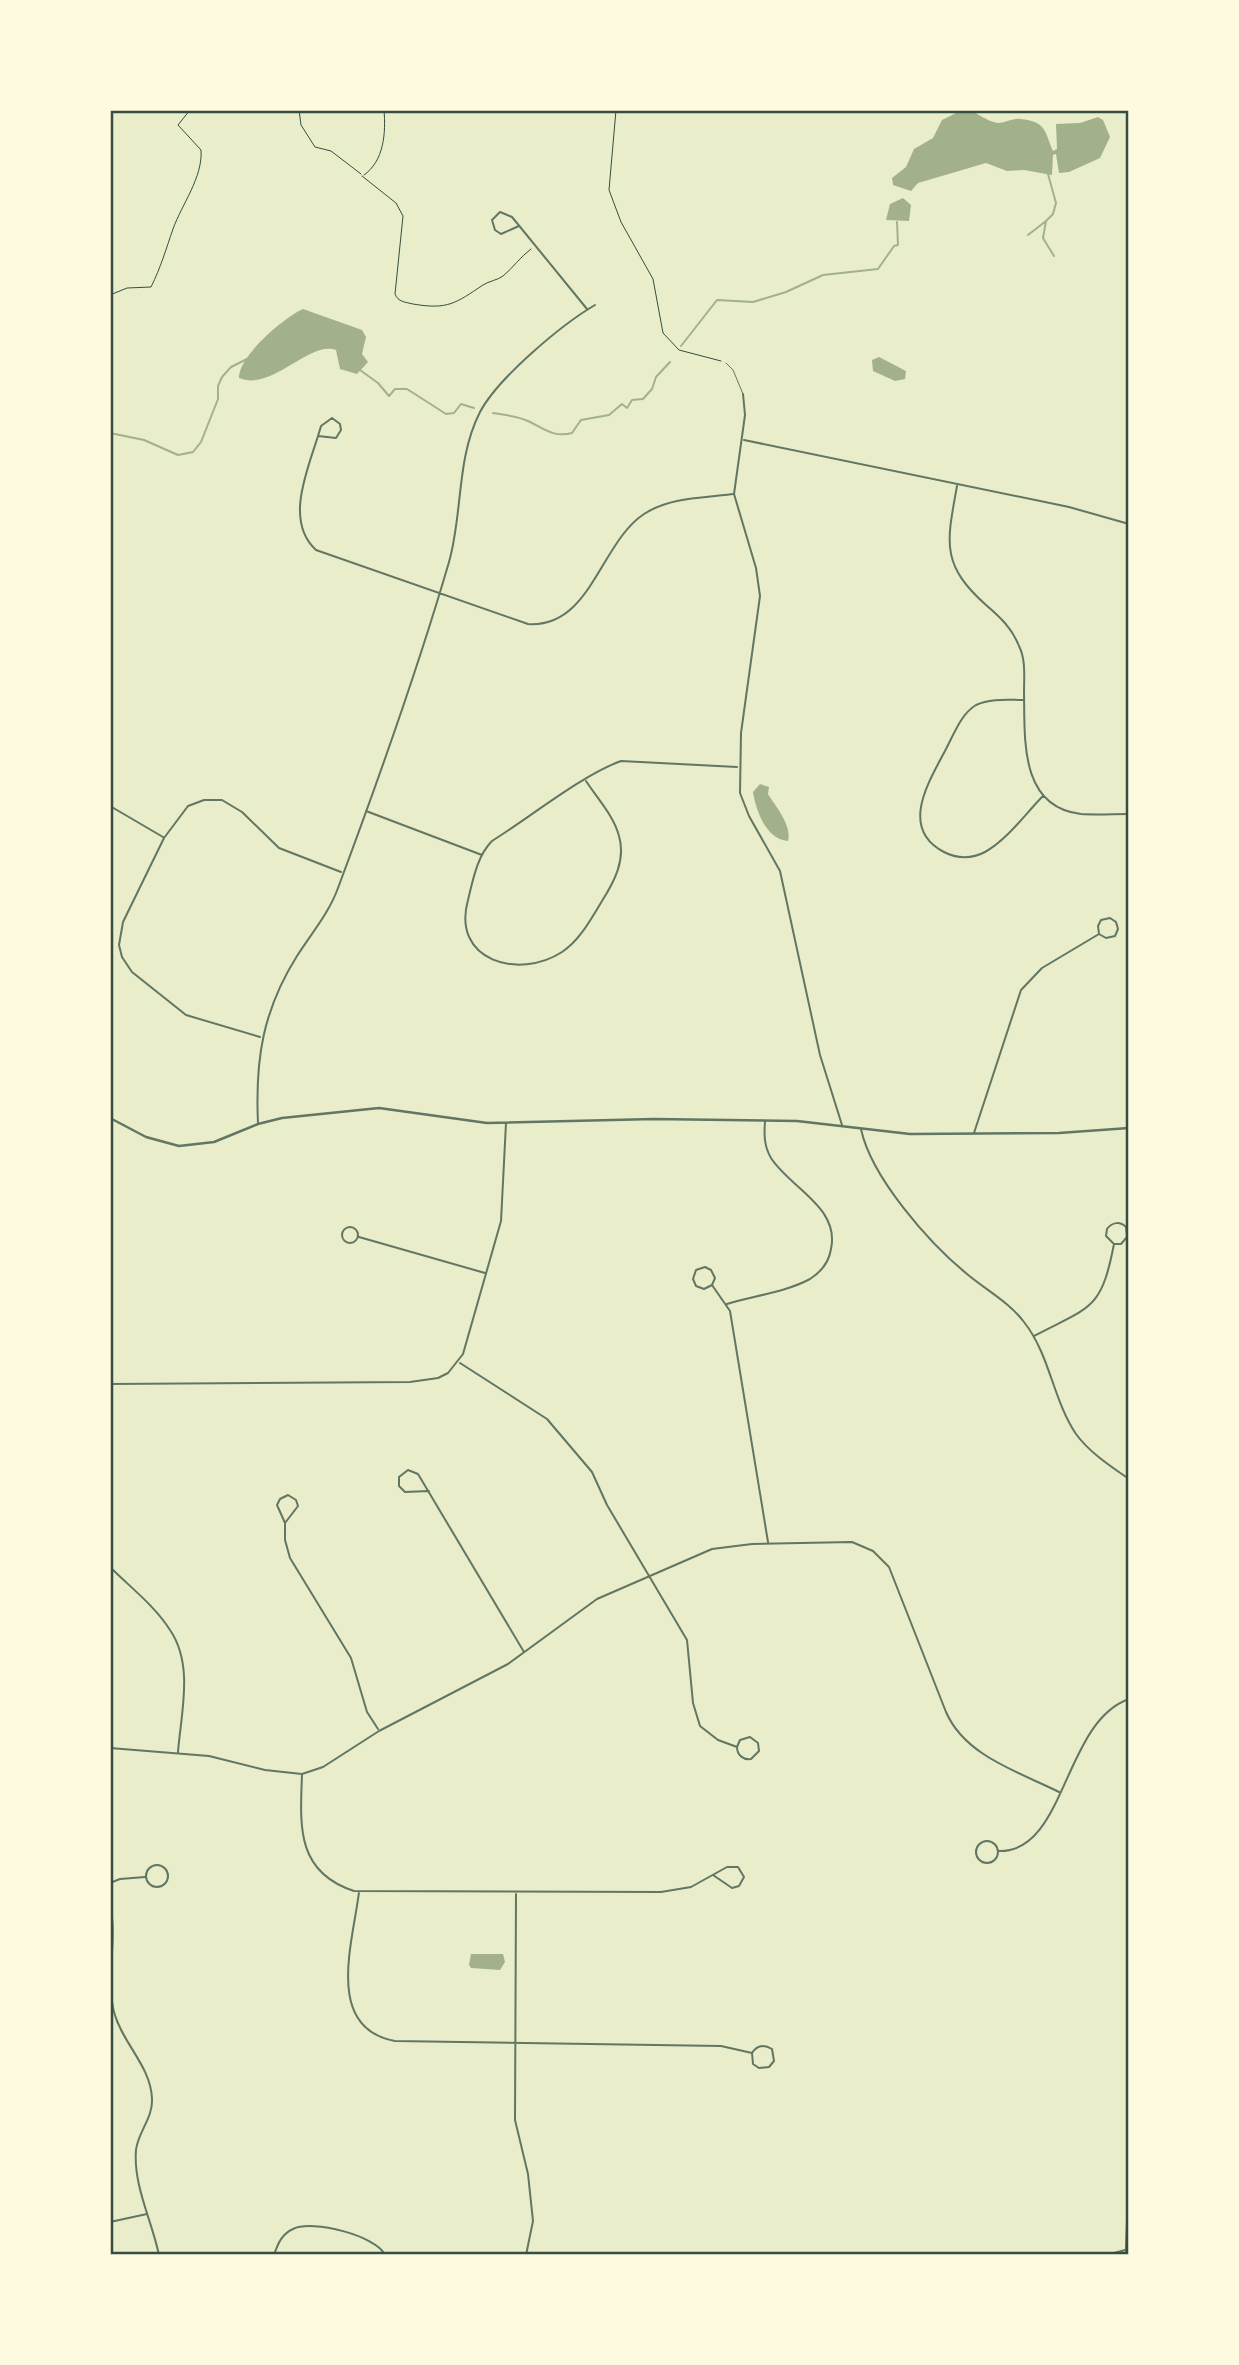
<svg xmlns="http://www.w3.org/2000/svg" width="1239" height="2365" font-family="'Space Grotesk',sans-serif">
<rect width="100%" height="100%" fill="#e9edc9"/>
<path fill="#a3b18a" d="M962,110C977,110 984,121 998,123C1006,123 1013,118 1020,119C1047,121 1045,133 1053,151L1057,149L1056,124L1080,123L1098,117L1103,120L1110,137L1100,158L1069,172L1059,173L1056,154L1053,155L1052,175L1024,170L1007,171L986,163L918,183L911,191L893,185L892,178L906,167L914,149L933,138L942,120Z
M903,198L911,205L909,221L886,220L890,204Z
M303,309L362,330L366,337L362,354L368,362L357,374L340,369L336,350C309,340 272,392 239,378C238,357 283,318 303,309Z
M879,357L906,371L905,379L895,381L873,371L872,360Z
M760,784L769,787L768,794C776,807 792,825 788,841C766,839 756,811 753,792Z
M471,1954H503L505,1962L500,1970L471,1968L469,1965Z"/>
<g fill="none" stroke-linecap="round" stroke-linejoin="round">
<path stroke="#a3b18a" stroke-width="2" d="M1048,174L1056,203L1053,214L1046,221L1043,238L1054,256
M1028,235L1046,221
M681,346L717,300L753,302L786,292L823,275L878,269L894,246L898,245L897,222
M360,370L378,383L389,396L395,389H407L446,414L454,413L461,404L474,408
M493,413C504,415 518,416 528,421C543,428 553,438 572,433L581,420L609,415L622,404L627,408L632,400L643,399L652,389L656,377L670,362
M110,433L144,440L178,455L193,452L201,442L218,399V386L222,377L231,367L251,357"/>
<path stroke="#344e41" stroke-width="1" d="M299,110L301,125L315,147L331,151L361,174
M616,110L609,190L621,222L653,279L663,333L679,350L721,361
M364,175C384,161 386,133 384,110
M362,176L396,203L403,216L395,294C398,302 405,302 413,304C448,310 456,303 483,285C489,281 498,280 503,276C513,268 520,257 531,249
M110,295L127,288L151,287C161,267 166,249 173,229C182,204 203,177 201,150L178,125L190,110"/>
<path stroke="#617663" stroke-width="1" d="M726,363L733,370L743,394"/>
<path stroke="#617663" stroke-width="2" d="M519,226L501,234L495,230L492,220L500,212L512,217L587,309
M743,394L745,415L734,494L756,568L760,596L741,733L740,793L749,816L780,871L820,1055L842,1125
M318,436L336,438L341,430L340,424L332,418L321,426C311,463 282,519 316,550L528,624C591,628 600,543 644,514C670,497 703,498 733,494
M744,440L1069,507L1129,524
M957,486C947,542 940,564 986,605C1000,617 1012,628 1019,646C1026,660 1024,677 1024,693C1025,738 1019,807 1081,814C1096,815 1113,814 1129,814
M1024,700C1009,700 990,698 976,705C961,714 954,734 946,749C930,780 898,828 944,852C957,859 972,859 985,852C1007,840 1026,813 1043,796
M586,781C597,798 614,816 619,836C626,860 614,882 602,901C591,919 580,940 562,952C519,980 451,961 468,900C473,880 477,856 492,841C529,818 582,775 621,761L737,767
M110,806L163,837
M366,811L482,855
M260,1037L186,1015L132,972L122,957L119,945L123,922L164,838L188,806L204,800H222L242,812L279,848L341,872
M258,1123C255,1059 263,1010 297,956C311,934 329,913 338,888C378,781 417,672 449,562C463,513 456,459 480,412C498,378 561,325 595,305
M861,1129C871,1177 929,1243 967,1274C986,1290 1009,1302 1024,1322C1050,1355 1053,1400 1076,1434C1089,1452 1110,1466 1129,1479
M974,1133L1021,990L1042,968L1099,934L1098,926L1101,920L1110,918L1116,922L1118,929L1115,936L1106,938L1099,934
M342 1235a8 8 0 1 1 16 0a8 8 0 1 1-16 0Z
M359,1237L485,1273
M712,1285L715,1278L711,1270L705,1267L696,1270L693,1279L696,1286L704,1289L712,1285L730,1311L768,1542
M727,1304C753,1296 786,1292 810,1279C821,1272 829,1262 831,1249C840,1207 790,1188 771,1158C764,1146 764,1135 765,1121
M1034,1336C1091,1306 1101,1311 1114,1244H1121L1127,1237L1126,1227C1120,1221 1112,1222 1107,1229L1106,1236L1114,1244
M460,1363L547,1419L592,1472L607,1505L687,1640L693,1703L700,1726L718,1740L737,1747C737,1755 743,1760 751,1759L759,1751L758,1743L750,1737L740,1740L737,1747
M110,1384L410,1382L438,1378L448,1373L463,1354L501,1221L506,1123
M429,1491L405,1492L399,1486V1477L408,1470L418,1474L524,1652
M285,1523L298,1506L296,1500L288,1495L280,1499L277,1505L285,1523V1540L290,1558L351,1658L367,1712L378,1729
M110,1567C130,1587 155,1606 170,1630C194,1665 181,1713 178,1752
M110,1748L209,1756L265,1770L302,1774L323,1767L379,1731L508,1664L597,1599L712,1549L752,1544L852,1542L873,1551L889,1567L946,1712C965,1756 1019,1772 1059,1792
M302,1775C300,1826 296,1872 354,1891L661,1892L691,1887L727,1867H738L744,1877L739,1886L732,1888L713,1875
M976 1852a11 11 0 1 1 22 0a11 11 0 1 1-22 0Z
M998,1851C1066,1854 1063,1722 1129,1699
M146 1876a11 11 0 1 1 22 0a11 11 0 1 1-22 0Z
M110,1883L120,1879L145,1877
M359,1892C353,1942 324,2028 395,2041L721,2046L752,2053L753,2064L759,2068L769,2067L774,2061L772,2049C764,2044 757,2045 752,2053
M516,1894L515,2120L528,2174L533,2221L526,2255
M110,1905C118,1940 105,1977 114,2012C122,2043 151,2066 152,2099C153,2118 138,2132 136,2150C133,2185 152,2221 159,2255
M110,2222L147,2214
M274,2255C278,2243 282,2234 293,2229C312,2219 377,2236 385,2255
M1107,2255L1125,2250"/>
<path stroke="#617663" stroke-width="2.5" d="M110,1118L146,1137L179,1146L214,1142L258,1124L282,1118L379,1108L487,1123L654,1119L797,1121L910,1134L1059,1133L1129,1128
M1126,2255L1129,2170"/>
</g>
<rect width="1239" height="2365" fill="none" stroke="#fefae0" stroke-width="224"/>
<rect x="112" y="112" width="1015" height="2141" fill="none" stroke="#344e41" stroke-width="2.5"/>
</svg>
